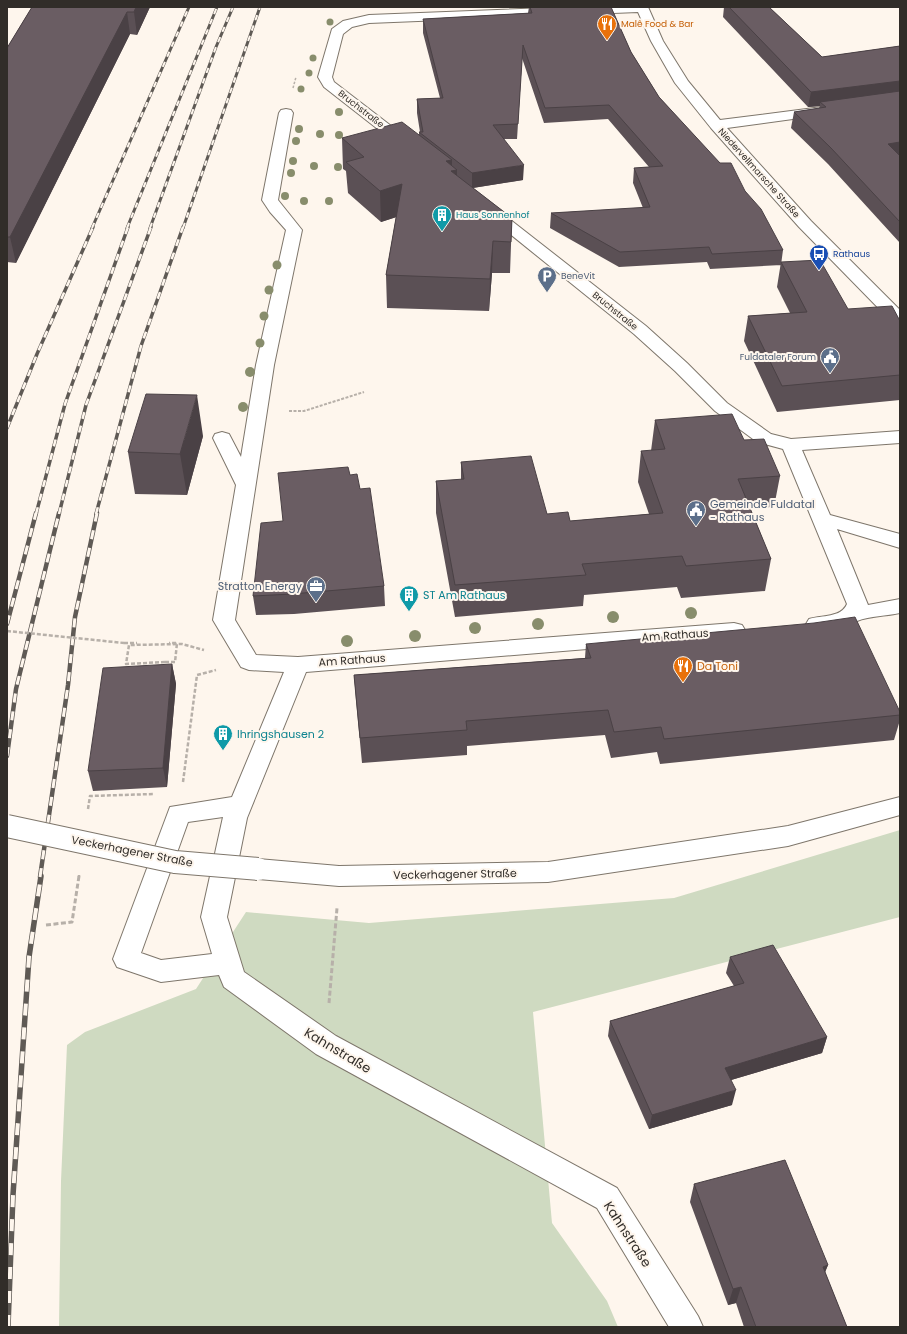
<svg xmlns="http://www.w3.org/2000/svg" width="907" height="1334" font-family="Poppins,sans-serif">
<rect width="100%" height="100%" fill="#fef6ed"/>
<path fill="#cfdac1" d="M900,830V917L533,1012L552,1223L607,1301L618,1327H59L61,1181L67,1045L85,1032L196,989L246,912L369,923L674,898Z"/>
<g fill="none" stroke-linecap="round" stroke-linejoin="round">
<defs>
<path id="minor" d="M573,7H648L663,41L688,81L720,120L822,107L827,108L829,111L827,114L822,115L727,128L811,221L900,310V325L894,324L799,227L711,128L675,83L651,41L638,12L369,23L352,27L343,34L332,77L334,82L412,142L414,145L412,148H402L324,87L318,77L332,29L343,21L369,15Z
M286,109L291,110L293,113L278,200L302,230L274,365L235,620L256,655L298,657L734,623L742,625L745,630L742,635L734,637L306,672L247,818L227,917L244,972L336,1036L617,1188L698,1316L703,1327H669L597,1208L316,1054L224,987L219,975L161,982L117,967L113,959L170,807L232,797L284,672L249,670L241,667L213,620L236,485L213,438L215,434L222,432L229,434L241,457L256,365L286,230L270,212L262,200L279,113L281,110ZM223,817L201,917L212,954L161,960L141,953L188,822Z
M489,205L494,207L646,326L687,363L727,403L771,434L791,439L900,431V443L802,450L830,515L900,534V548L837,529L868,605L900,599V613C887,616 870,616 857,621C842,627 826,634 809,629L806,624L809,619C822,615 841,618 847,604L783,449L757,442L715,411L675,371L634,334L484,213L481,210L484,207Z
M900,797V815L788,846L548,882L339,886L258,879L249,876L246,869L249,862L258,859L339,866L548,862L788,826Z"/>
</defs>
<use href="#minor" stroke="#7e766b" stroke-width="2"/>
<path stroke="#b7b0a9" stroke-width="1.5" stroke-dasharray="2.5 1.5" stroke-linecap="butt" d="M293,88L296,77"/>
<path stroke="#b7b0a9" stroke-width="2" stroke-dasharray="3 1.5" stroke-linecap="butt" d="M289,411H304L364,392"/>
<path stroke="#b7b0a9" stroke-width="2.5" stroke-dasharray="4 2" stroke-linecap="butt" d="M124,643H137
M165,662L126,664L129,645L182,644L204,650
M183,782L197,675L216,670
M88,809L90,796L154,794
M79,877V875"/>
<path stroke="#b7b0a9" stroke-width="3" stroke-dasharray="5 2.5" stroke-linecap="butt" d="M46,925L72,922L79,876
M329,1003L337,908"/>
<use href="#minor" fill="#fff" fill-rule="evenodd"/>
<defs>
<path id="rail-far3" d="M92,228L189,7
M127,228L217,7
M150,228L216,47L233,7
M183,228L260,7"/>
<path id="rail-far2" d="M7,428L37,354L93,227
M36,514L65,404L128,227
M59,514L86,405L151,227
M96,514L141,346L183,227"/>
<path id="rail-far1" d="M7,624L36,513
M7,756L16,689L59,513
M40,877L68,685L75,617L97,513"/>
<path id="rail" d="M8,1327L13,1195L29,957L41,876"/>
</defs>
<use href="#rail-far3" stroke="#5f5a55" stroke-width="3"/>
<use href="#rail-far2" stroke="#5f5a55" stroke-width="3.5"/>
<use href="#rail-far1" stroke="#5f5a55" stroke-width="4.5"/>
<use href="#rail" stroke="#5f5a55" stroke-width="5.5"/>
<use href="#rail-far3" stroke="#fef6ed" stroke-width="2" stroke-dasharray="5.5" stroke-linecap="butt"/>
<use href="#rail-far2" stroke="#fef6ed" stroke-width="2.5" stroke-dasharray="7" stroke-linecap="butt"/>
<use href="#rail-far1" stroke="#fef6ed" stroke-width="3" stroke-dasharray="9" stroke-linecap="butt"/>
<use href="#rail" stroke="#fef6ed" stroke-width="4" stroke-dasharray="12" stroke-linecap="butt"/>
<defs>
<path id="minor-bridge" d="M7,826L175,862L258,869"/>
</defs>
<use href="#minor-bridge" stroke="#7e766b" stroke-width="24" stroke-linecap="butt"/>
<path stroke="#b7b0a9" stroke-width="2.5" stroke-dasharray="4 2" stroke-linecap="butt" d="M7,631L124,643
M165,662H175L177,643H169"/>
<use href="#minor-bridge" stroke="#fff" stroke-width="22"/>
</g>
<g fill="#888d6c">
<circle cx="330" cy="22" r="3.5"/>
<circle cx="313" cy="58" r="3.5"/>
<circle cx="309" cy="73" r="3.5"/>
<circle cx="301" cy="89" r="3.5"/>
<circle cx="339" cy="112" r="4"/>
<circle cx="299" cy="129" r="4"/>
<circle cx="320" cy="134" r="4"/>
<circle cx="339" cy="135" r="4"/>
<circle cx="296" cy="141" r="4"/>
<circle cx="293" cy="161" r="4"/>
<circle cx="314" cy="166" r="4"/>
<circle cx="338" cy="167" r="4"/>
<circle cx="291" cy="173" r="4"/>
<circle cx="285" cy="196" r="4"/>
<circle cx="304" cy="201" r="4"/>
<circle cx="329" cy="201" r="4"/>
<circle cx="277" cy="265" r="4.5"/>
<circle cx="269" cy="290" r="4.5"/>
<circle cx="264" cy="316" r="4.5"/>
<circle cx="260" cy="343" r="4.5"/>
<circle cx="250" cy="372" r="5"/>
<circle cx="243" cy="407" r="5"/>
<circle cx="691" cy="613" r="6"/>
<circle cx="613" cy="617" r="6"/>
<circle cx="538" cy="624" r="6"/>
<circle cx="475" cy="628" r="6"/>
<circle cx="415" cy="636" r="6"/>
<circle cx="347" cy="641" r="6"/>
</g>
<path fill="#5b5055" d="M32,7H150L137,35L130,34L16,263L7,262V48Z
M529,7H611L631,52L659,97L745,191L783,250L781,265L710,269L707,262L619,267L550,228L551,213L643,208L633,183L634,168L649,167L608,119L544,123L522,58L517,139H504L523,180L473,188L512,218L510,273H492L489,311L387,308L386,275L396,217L381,222L348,193L346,171L343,169L342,138L419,135V132H420L417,113V99L440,98L423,33V19L528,13Z
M724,7H769L822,57L900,46V243L828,164L791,128L794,112L819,108L820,106L808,107L723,17Z
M781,262L848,309L900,321V400L777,412L744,341L748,316L790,313L777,287Z
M655,420L744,440L780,476L774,507L750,508L771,559L765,591L681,598L677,587L584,595L583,606L455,617L436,513V481L461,480V462L547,514L570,521L649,514L638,482L641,451H651Z
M203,436L187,495L135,494L128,452Z
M350,475L360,489L384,586L385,606L294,614L256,615L253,596L283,521Z
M586,644L900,712V720L894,740L660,764L657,752L611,758L605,735L467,746V755L362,763L356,700L354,675L585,658Z
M172,664L176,684L167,787L93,791L88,771Z
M730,957L827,1037L822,1053L731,1080L732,1105L649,1129L608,1036L610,1021L734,986L726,973Z
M694,1184L828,1265L825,1272L847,1327H744L736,1303L728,1305L690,1202Z"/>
<path fill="#4a4145" d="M136,7H150L137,35L134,12Z
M127,12L130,34L16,263L10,237Z
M523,45L522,58L517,139L518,124Z
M900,81V96L820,102V106L808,107L811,92Z
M900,142V157L888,144Z
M452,160V171L457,170V200L446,161Z
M524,165L523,180L472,188V173Z
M402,184L403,215L381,222L380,191Z
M493,241L492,273L489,311L490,279Z
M197,395L203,436L187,495L180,454Z
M172,664L176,684L167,787L163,768Z
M827,1037L822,1053L721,1083L725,1068Z
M736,1090L732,1105L649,1129L652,1115Z
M828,1265L821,1282L823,1267Z
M741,1287L736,1303L728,1305L733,1289Z"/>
<path fill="#6a5d63" stroke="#4a4145" d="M32,7H136L134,12H127L10,237H7V48Z
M530,7H611L631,52L659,97L720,163H731L745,191L761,209L783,250L712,254L709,247L620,252L551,213L650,207L634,168L663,166L609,105L545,108L523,45L518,124L493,125L524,165L472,173L419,132H423L417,99L443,98L423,19L532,13Z
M729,7H769L822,57L900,46V81L811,92Z
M900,91V142L888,144L900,156V222L831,148L794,112L826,107L820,102Z
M402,122L452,160L446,161L457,170L451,171L512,218L511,242L493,241L490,279L386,275L402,184L380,191L346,162L364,157L342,138Z
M820,260L848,309L892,306L900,321V375L782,386L748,316L807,312L781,262Z
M146,394L197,395L180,454L128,452Z
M732,414L744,440L764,439L780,476L738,479L771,559L686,566L682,556L582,564L586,575L455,585L436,481L464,479L461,462L531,456L547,514L568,512L570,521L663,513L641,451L665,449L655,420Z
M348,467L350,475L357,474L360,489L370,488L384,586L292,594L253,596L261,523L283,521L278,473Z
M855,617L900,712V715L664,739L661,727L614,732L608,710L466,721L467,730L360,738L354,675L591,658L586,644L814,623Z
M172,664L163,768L88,771L103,668Z
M773,945L827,1037L725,1068L736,1090L652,1115L610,1021L744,983L730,957Z
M785,1160L828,1265L823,1267L847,1327H756L741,1287L733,1289L694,1184Z"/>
<defs>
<symbol id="restaurant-pin" viewBox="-11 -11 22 30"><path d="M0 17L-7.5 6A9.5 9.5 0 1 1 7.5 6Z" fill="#e8710a" stroke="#fef6ed"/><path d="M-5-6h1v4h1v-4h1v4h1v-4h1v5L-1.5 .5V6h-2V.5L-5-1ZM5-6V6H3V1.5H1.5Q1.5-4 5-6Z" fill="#fff"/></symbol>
<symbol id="building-pin" viewBox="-11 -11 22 30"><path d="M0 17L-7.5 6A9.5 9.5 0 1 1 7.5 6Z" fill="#0f9aa8" stroke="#fef6ed"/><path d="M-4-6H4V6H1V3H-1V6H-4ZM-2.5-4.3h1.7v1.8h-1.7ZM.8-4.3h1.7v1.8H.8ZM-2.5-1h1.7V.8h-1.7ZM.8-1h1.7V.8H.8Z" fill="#fff"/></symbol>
<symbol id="bus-pin" viewBox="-11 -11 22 30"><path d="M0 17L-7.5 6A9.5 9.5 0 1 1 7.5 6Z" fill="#1a4fb4" stroke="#fef6ed"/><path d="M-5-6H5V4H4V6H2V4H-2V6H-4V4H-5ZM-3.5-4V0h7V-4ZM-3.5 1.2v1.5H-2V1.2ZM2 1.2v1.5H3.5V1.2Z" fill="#fff"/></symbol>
<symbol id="parking-pin" viewBox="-11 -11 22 30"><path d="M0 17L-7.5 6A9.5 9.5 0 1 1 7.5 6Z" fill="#5c6f8a" stroke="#fef6ed"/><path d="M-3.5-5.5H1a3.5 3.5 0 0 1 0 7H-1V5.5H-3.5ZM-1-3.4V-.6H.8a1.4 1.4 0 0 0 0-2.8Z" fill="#fff"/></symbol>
<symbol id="civic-pin" viewBox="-11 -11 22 30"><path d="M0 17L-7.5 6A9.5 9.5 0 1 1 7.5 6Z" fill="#5c6f8a" stroke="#fef6ed"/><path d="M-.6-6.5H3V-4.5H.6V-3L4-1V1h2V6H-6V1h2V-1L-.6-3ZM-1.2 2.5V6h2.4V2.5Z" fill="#fff"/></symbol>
<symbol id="office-pin" viewBox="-11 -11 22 30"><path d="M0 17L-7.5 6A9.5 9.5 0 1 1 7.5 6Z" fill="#5c6f8a" stroke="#fef6ed"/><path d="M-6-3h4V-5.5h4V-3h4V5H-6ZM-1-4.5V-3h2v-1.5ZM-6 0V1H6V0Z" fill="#fff"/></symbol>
</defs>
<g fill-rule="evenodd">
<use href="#restaurant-pin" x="596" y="13" width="22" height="30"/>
<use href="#building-pin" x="431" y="204" width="22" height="30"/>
<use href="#bus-pin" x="808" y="243" width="22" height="30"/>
<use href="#parking-pin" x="536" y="265" width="22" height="30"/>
<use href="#civic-pin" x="819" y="346" width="22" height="30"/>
<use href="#civic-pin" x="685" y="499" width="22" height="30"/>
<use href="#office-pin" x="305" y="575" width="22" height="30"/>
<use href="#building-pin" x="398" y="584" width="22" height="30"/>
<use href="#restaurant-pin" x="672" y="655" width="22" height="30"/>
<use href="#building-pin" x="212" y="723" width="22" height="30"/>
</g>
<g text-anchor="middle" stroke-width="4" stroke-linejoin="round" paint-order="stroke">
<g font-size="9" fill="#c56008" stroke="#fef6ed" text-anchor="start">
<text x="621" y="27">Malê Food &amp; Bar</text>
</g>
<g font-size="9" fill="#312d29" stroke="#fef6ed">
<text transform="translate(361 109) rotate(38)" y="3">Bruchstraße</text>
<text transform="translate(759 173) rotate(48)" y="3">Niedervellmarsche Straße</text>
<text transform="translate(615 311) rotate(39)" y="3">Bruchstraße</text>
</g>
<g font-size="9" fill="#0d838f" stroke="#fef6ed" text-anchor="start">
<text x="456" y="218">Haus Sonnenhof</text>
</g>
<g font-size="9" fill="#164399" stroke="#fef6ed" text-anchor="start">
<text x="833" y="257">Rathaus</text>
</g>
<g font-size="9" fill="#4e5e75" stroke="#fef6ed" text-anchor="start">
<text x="561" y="279">BeneVit</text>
<text x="816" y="360" text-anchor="end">Fuldataler Forum</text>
</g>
<g font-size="11" fill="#4e5e75" stroke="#fef6ed" text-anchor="start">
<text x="710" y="508">Gemeinde Fuldatal<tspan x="710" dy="13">- Rathaus</tspan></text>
<text x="302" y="590" text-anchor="end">Stratton Energy</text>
</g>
<g font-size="11" fill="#0d838f" stroke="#fef6ed" text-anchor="start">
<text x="423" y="599">ST Am Rathaus</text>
<text x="237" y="738">Ihringshausen 2</text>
</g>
<g font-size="11" fill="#312d29" stroke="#fef6ed">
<text transform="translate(675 635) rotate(-4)" y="4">Am Rathaus</text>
<text transform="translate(352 660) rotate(-4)" y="4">Am Rathaus</text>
<text transform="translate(132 851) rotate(11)" y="4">Veckerhagener Straße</text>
<text transform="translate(455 874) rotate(-1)" y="4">Veckerhagener Straße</text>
</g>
<g font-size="11" fill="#c56008" stroke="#fef6ed" text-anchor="start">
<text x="697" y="670">Da Toni</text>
</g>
<g font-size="13" fill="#312d29" stroke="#fef6ed">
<text transform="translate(338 1050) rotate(31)" y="5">Kahnstraße</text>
<text transform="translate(628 1234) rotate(57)" y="5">Kahnstraße</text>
</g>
</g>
<rect width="907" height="1334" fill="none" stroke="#312d29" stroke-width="16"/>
</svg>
